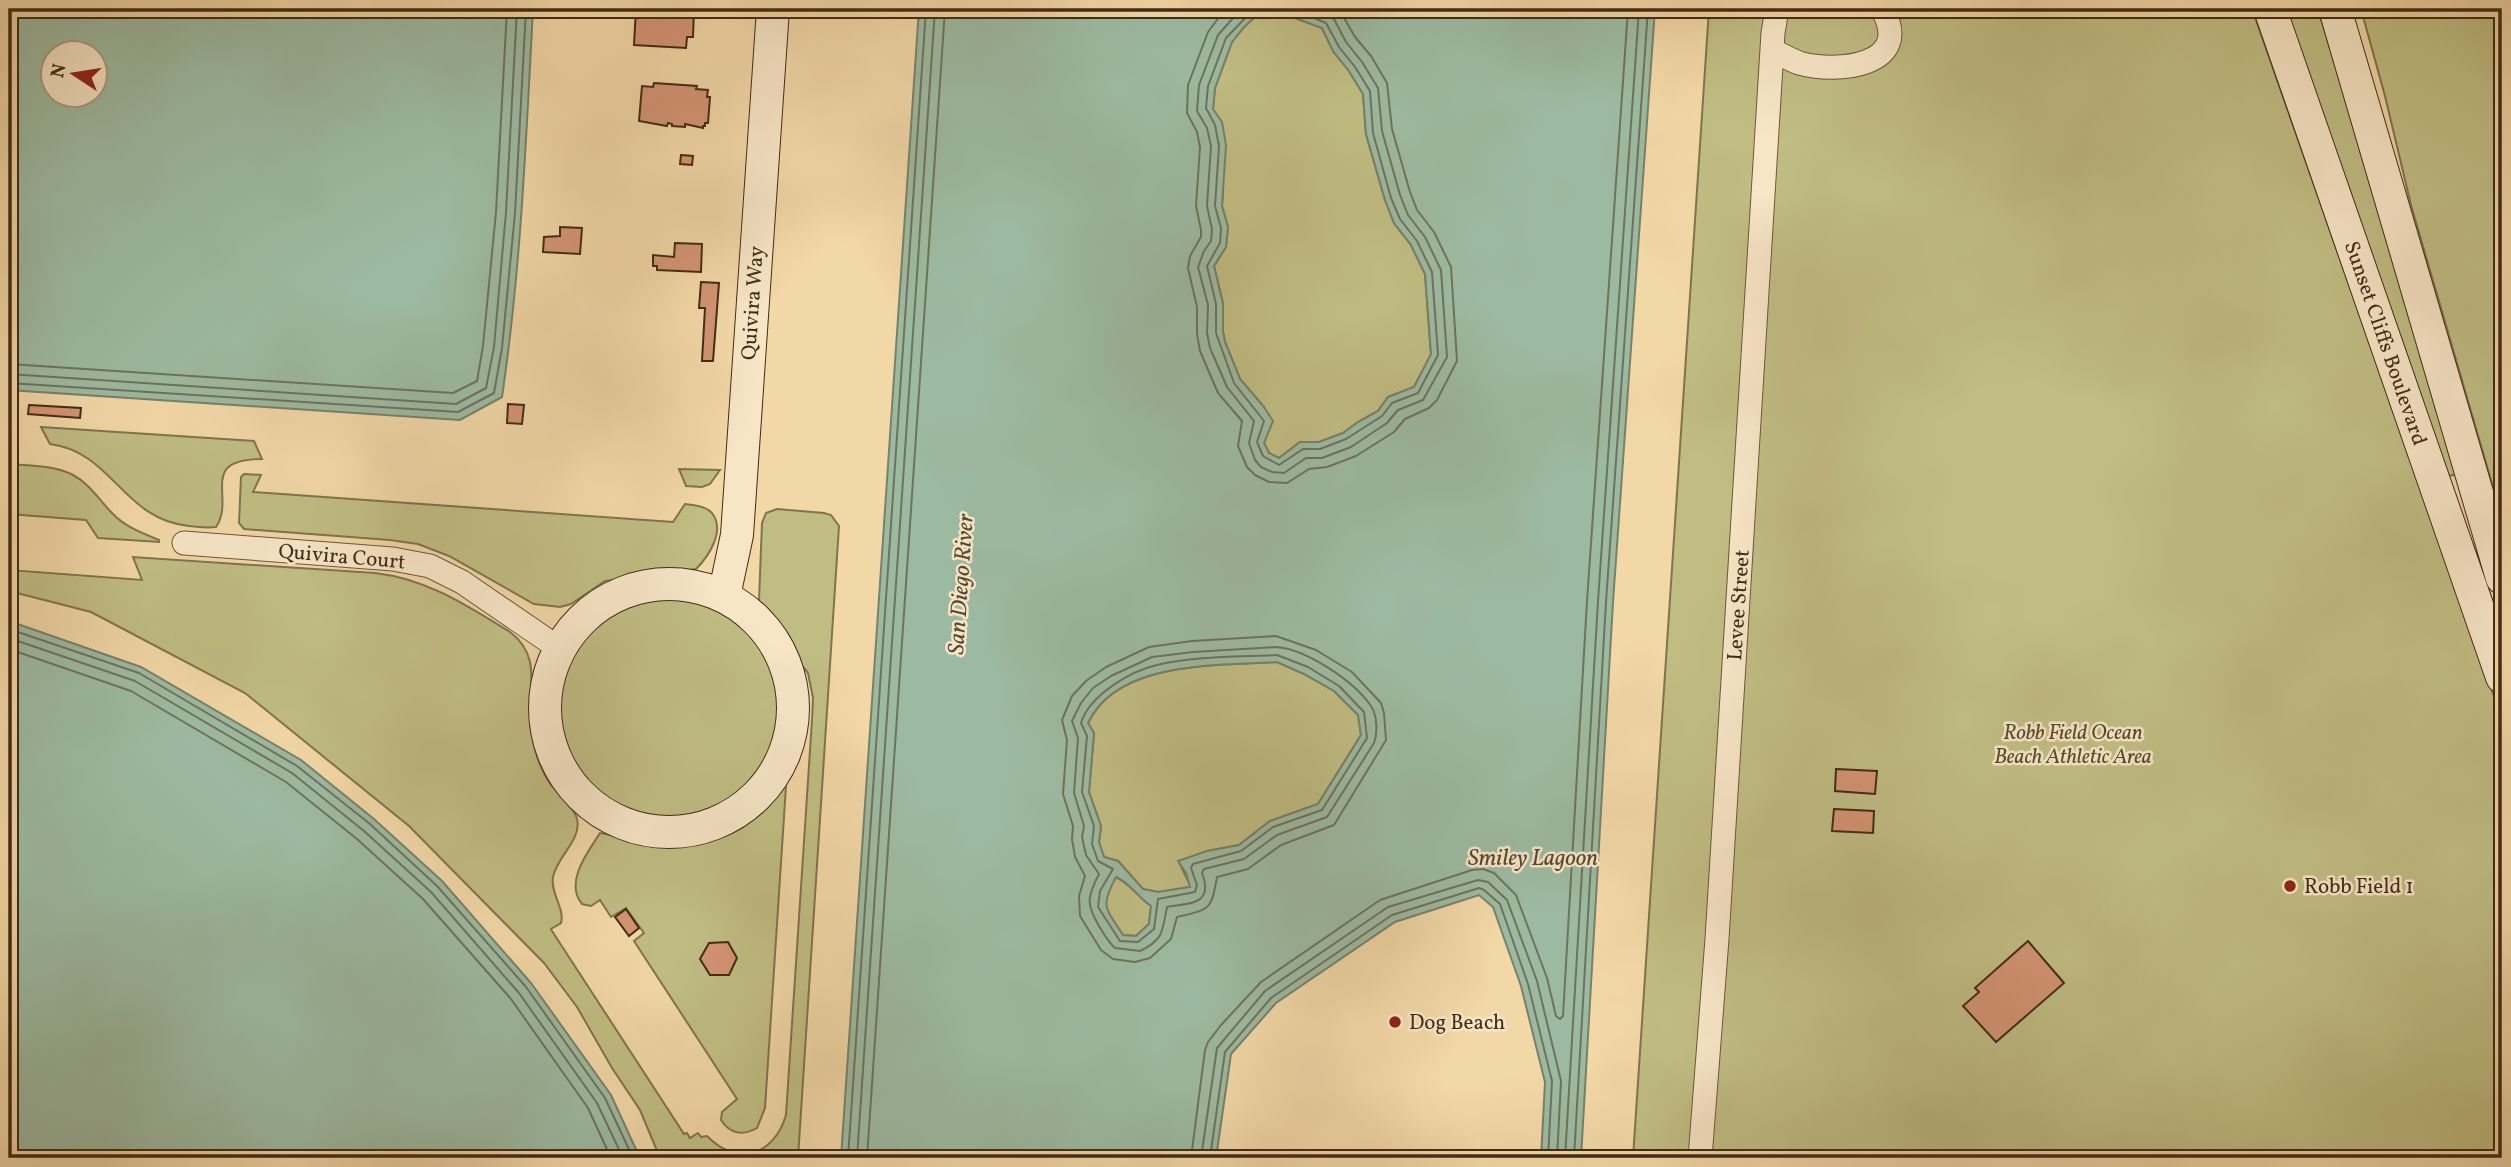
<svg xmlns="http://www.w3.org/2000/svg" width="2511" height="1167" font-family="Vollkorn,serif">
<rect width="100%" height="100%" fill="#f2d7a7"/>
<filter id="stains"><feTurbulence type="fractalNoise" baseFrequency=".00286" numOctaves="4"/><feColorMatrix values="0 0 0 0 .2 0 0 0 0 .09 0 0 0 0 .02 0 0 0 .5 -.17"/></filter>
<radialGradient id="worn" r=".72"><stop offset=".6" stop-color="#630" stop-opacity="0"/><stop offset="1" stop-color="#630" stop-opacity=".3"/></radialGradient>
<path fill="#c0bd83" stroke="#80744c" stroke-width="2" d="M1709,9H2252L2502,719V1158H1633Z
M2280,9H2318L2460,476L2452,475L2446,477Z
M2361,9H2502V518L2411,205L2385,96Z
M1273,16L1295,18L1322,28L1333,51L1349,71L1363,94L1366,134L1385,200L1394,223L1411,245L1425,274L1431,355L1414,387L1388,397L1378,411L1358,422L1343,433L1319,442H1300L1279,458L1269,453L1264,443L1266,433L1264,407L1240,379L1225,342L1223,332V303L1214,266L1226,247L1228,227L1222,206L1223,191L1213,109L1215,88L1232,42L1244,27L1255,17Z
M41,427L254,441L262,459C197,459 236,498 216,527C207,528 197,527 189,526C122,519 113,452 50,444Z
M9,464C30,466 54,465 73,475C90,484 99,500 112,513C125,527 142,533 159,540V542L98,538L86,520L9,514Z
M679,469L720,470L710,484L702,487L686,486Z
M244,474L261,475L253,492L673,522L685,504C694,505 706,506 712,513C726,531 708,557 696,569L605,581L571,604L560,607L534,604L449,556L418,544L390,540L244,529L239,523L241,477Z
M777,509L824,513L831,515L839,526L798,1158H660L640,1110L612,1068L577,1007L544,963L409,826L245,693L91,612L9,591V570L142,580L133,557L375,573C427,579 466,605 510,632C547,660 523,697 532,736C535,753 541,771 551,785C559,795 574,807 577,819C582,840 557,856 553,877C550,893 565,908 561,923L551,929L552,931L684,1134L687,1133L690,1138L698,1133L701,1137L707,1136C737,1167 774,1156 786,1115L812,720L813,698L808,673L799,662L784,633L759,601L762,523L766,513Z
M557 705a112 112 0 1 1 224 0a112 112 0 1 1-224 0Z
M1277,662L1304,674L1334,691L1358,715L1361,735L1318,804L1270,821L1239,845L1207,851L1179,862L1191,887L1158,892L1143,889L1118,861L1104,857L1099,842L1101,826L1089,792L1094,733L1088,723C1118,660 1218,666 1277,662Z
M781,783H785L786,786L765,1108L757,1128C743,1136 730,1134 721,1120L722,1112L737,1099L634,941L644,933L626,908L611,917L600,900L591,906L582,904C564,882 588,852 600,833C675,848 729,847 781,783Z
M1115,877C1128,881 1139,898 1151,906L1149,924L1136,936L1123,935C1103,906 1100,909 1115,877Z"/>
<path fill="#9cbaa2" stroke="#78816a" stroke-width="2" fill-rule="evenodd" d="M9,9H533C526,139 521,269 502,397L460,420L9,390ZM52,52H94V94H52Z
M919,9H1655L1613,602L1581,1158H1541L1545,1082L1521,986L1493,907L1479,895L1395,922L1276,1003L1231,1054L1216,1158H841ZM1273,16L1295,18L1322,28L1333,51L1349,71L1363,94L1366,134L1385,200L1394,223L1411,245L1425,274L1431,354L1414,387L1388,397L1378,411L1358,422L1343,433L1319,442H1300L1279,458L1269,453L1264,443L1273,421L1264,407L1240,379L1225,342L1223,332V304L1214,266L1226,247L1228,227L1222,206L1226,145L1222,122L1213,109L1215,88L1232,42L1244,27L1255,17ZM1277,662L1304,674L1334,691L1358,715L1361,735L1318,804L1270,821L1239,845L1207,851L1178,861L1186,873L1190,887L1158,892L1143,889L1118,861L1104,857L1099,842L1101,826L1089,792L1094,733L1088,723C1117,660 1218,666 1277,662ZM1116,877C1128,881 1139,898 1151,906L1149,924L1136,936L1123,935C1105,907 1100,907 1116,877Z
M9,621L141,667L301,760L374,819L442,881L531,983L611,1095L640,1158H9Z"/>
<g fill="none" stroke-linecap="round" stroke-linejoin="round">
<path stroke="#6e735c" stroke-width="2" d="M1225,9L1208,32L1188,85L1187,113L1197,132L1200,147L1196,206L1201,230V237L1190,256L1188,268L1197,307V334L1200,351L1218,393L1242,421L1238,446L1247,467L1255,475L1269,482L1287,483L1309,469L1327,467L1356,456L1394,432L1405,419L1429,408L1437,400L1457,361L1451,267L1434,232L1417,210L1410,192L1392,129L1387,83L1371,56L1355,37L1339,9
M1241,9L1218,35L1199,85L1197,111L1207,128L1211,146L1207,206L1212,229L1211,241L1204,251L1198,267L1208,305L1207,333L1210,348L1227,387L1254,421L1249,443L1255,460L1261,467L1272,472L1284,473L1306,458H1322L1351,447L1387,423L1398,410L1423,400L1447,357L1441,270L1425,237L1408,215L1400,195L1382,131L1378,88L1362,62L1346,42L1334,19L1315,9
M1271,9L1251,12L1226,38L1208,86L1206,108L1215,125L1219,146L1215,206L1221,228L1220,243L1207,266L1216,304V333L1234,383L1264,421L1257,442L1263,456L1279,465L1303,449H1320L1346,439L1382,416L1392,403L1418,393L1438,355L1432,272L1417,241L1400,219L1391,198L1373,133L1370,91L1355,67L1339,47L1326,23L1297,11L1274,9
M9,364L453,393L477,381L483,346L496,212L507,9
M9,374L456,404L486,388L494,347L506,212L517,9
M9,383L458,412L494,393L502,348L515,213L526,9
M9,629L139,673L297,766L370,824L437,886L526,987L605,1098L633,1158
M1276,636L1316,650L1352,672L1381,703L1384,713L1386,740L1334,825L1281,845L1248,869L1217,877C1211,910 1211,909 1177,917L1171,939L1150,958L1135,962L1113,959L1101,950L1080,916L1079,896L1085,876L1075,857L1072,839L1073,826L1063,794L1067,740L1062,720L1072,696L1086,681L1106,667L1149,647L1192,641Z
M9,638L135,681L292,773L364,831L431,892L519,993L597,1103L623,1158
M1276,647C1306,649 1354,681 1371,706C1377,715 1378,733 1374,743L1327,817L1277,835L1244,859L1204,869L1202,873C1214,905 1190,903 1167,907C1162,930 1165,939 1140,951L1115,948C1108,942 1104,934 1099,926C1086,904 1087,897 1099,874L1086,855L1082,837L1084,826L1074,793L1078,738L1072,721L1081,703L1093,688L1111,676L1152,657L1193,652Z
M9,649L131,691L286,782L357,839L423,899L511,999L588,1108L611,1158
M1277,655L1308,667L1339,686L1364,712L1367,738L1322,810L1273,827L1241,851L1193,864L1191,868L1197,885L1195,892L1158,899L1154,929L1138,942L1120,941L1098,907L1100,891L1113,869L1098,861L1092,844L1094,826L1082,792L1087,736L1081,723C1089,696 1130,671 1157,665C1195,656 1238,657 1277,655Z
M848,1158L926,9
M857,1158L935,9
M867,1158L945,9
M1191,1158L1205,1050L1208,1042L1221,1025L1261,982L1380,900L1472,870L1483,869L1494,873L1516,895L1547,978L1556,1016L1560,1019L1563,1016L1587,601L1628,9
M1201,1158L1217,1048L1265,991L1388,907L1478,880L1488,882L1507,900L1537,981L1561,1081L1557,1158
M1210,1158L1225,1052L1271,998L1392,915L1479,888L1484,890L1500,904L1528,984L1552,1081L1548,1158
M1565,1158L1598,601L1639,9
M1574,1158L1606,602L1648,9"/>
</g>
<path fill="#d49475" stroke="#412c15" stroke-width="2" d="M636,9H694L693,37H687L686,48L634,45Z
M654,83L697,86L696,89L708,90L707,97H710L708,123H705V126H703V128L685,124V127L672,126V124L668,123L667,126L639,121L642,86L653,87Z
M681,155L693,156L692,165L680,164Z
M560,227L582,228L580,254L543,252L544,237L560,236Z
M675,243L702,244L701,272L657,270V266H653V255L674,257Z
M701,282L719,283L713,361H702L705,308H699Z
M508,404L524,405L522,424L507,423Z
M29,405L81,408L80,418L28,414Z
M1836,769L1877,771L1875,794L1835,791Z
M1834,809L1874,811L1873,833L1832,831Z
M626,909L639,928L629,936L615,917Z
M2028,941L2064,983L1996,1042L1963,1006L1979,992L1975,988Z
M728,942L737,958L729,975H710L700,959L709,943Z"/>
<g fill="none" stroke-linecap="round" stroke-linejoin="round">
<defs>
<path id="street" d="M1774,51C1782,55 1791,60 1799,63C1837,74 1915,66 1882,9
M184,543L393,559L430,566L462,582L560,649
M1700,1158L1717,939L1773,33L1777,9"/>
<path id="secondary" d="M2270,9L2502,677
M2335,9L2502,578
M545 708a124 124 0 1 1 248 0a124 124 0 1 1-248 0Z
M724,596L737,535L773,9"/>
</defs>
<use href="#street" stroke="#6d573a" stroke-width="25"/>
<use href="#secondary" stroke="#412c15" stroke-width="34"/>
<use href="#street" stroke="#f7e5c6" stroke-width="23"/>
<use href="#secondary" stroke="#f7e5c6" stroke-width="32"/>
</g>
<g fill="#8f2418" stroke="#f7e5c6" stroke-width="2.5">
<circle cx="2290" cy="886" r="7"/>
<circle cx="1395" cy="1022" r="7"/>
</g>
<g text-anchor="middle" stroke-width="5" stroke-linejoin="round" paint-order="stroke">
<g font-size="21" fill="#412c15" stroke="#f7e5c6">
<text transform="translate(752 303) rotate(-86)" y="7">Quivira Way</text>
<text transform="translate(2386 343) rotate(71)" y="7">Sunset Cliffs Boulevard</text>
<text transform="translate(342 556) rotate(5)" y="7">Quivira Court</text>
<text transform="translate(1738 605) rotate(-86)" y="7">Levee Street</text>
</g>
<g font-size="21" font-style="italic" fill="#5a492b" stroke="#f7e5c6">
<text x="2073" y="739">Robb Field Ocean<tspan x="2073" dy="24">Beach Athletic Area</tspan></text>
</g>
<g font-size="21" fill="#412c15" stroke="#f7e5c6" text-anchor="start">
<text x="2304" y="893">Robb Field 1</text>
<text x="1409" y="1029">Dog Beach</text>
</g>
<g font-size="23" font-style="italic" fill="#534831" stroke="#f7e5c6">
<text transform="translate(960 584) rotate(-86)" y="8">San Diego River</text>
<text x="1533" y="865">Smiley Lagoon</text>
</g>
</g>
<rect width="2511" height="1167" fill="none" stroke="#f2d7a7" stroke-width="35"/>
<rect x="10" y="10" width="2490" height="1146" fill="none" stroke="#412c15" stroke-width="3.5"/>
<rect x="18" y="18" width="2476" height="1132" fill="none" stroke="#412c15" stroke-width="2"/>
<g transform="translate(74 74) rotate(282)"><circle r="33" fill="#f7e5c6" stroke="#ae9b7f" stroke-width="2"/>
<path d="M0-5L12 26L0 18L-12 26Z" fill="#8f2418"/>
<text y="-10" font-size="19" font-weight="bold" text-anchor="middle" fill="#412c15">N</text>
</g>
<rect width="100%" height="100%" filter="url(#stains)"/>
<rect width="100%" height="100%" fill="url(#worn)"/>
</svg>
